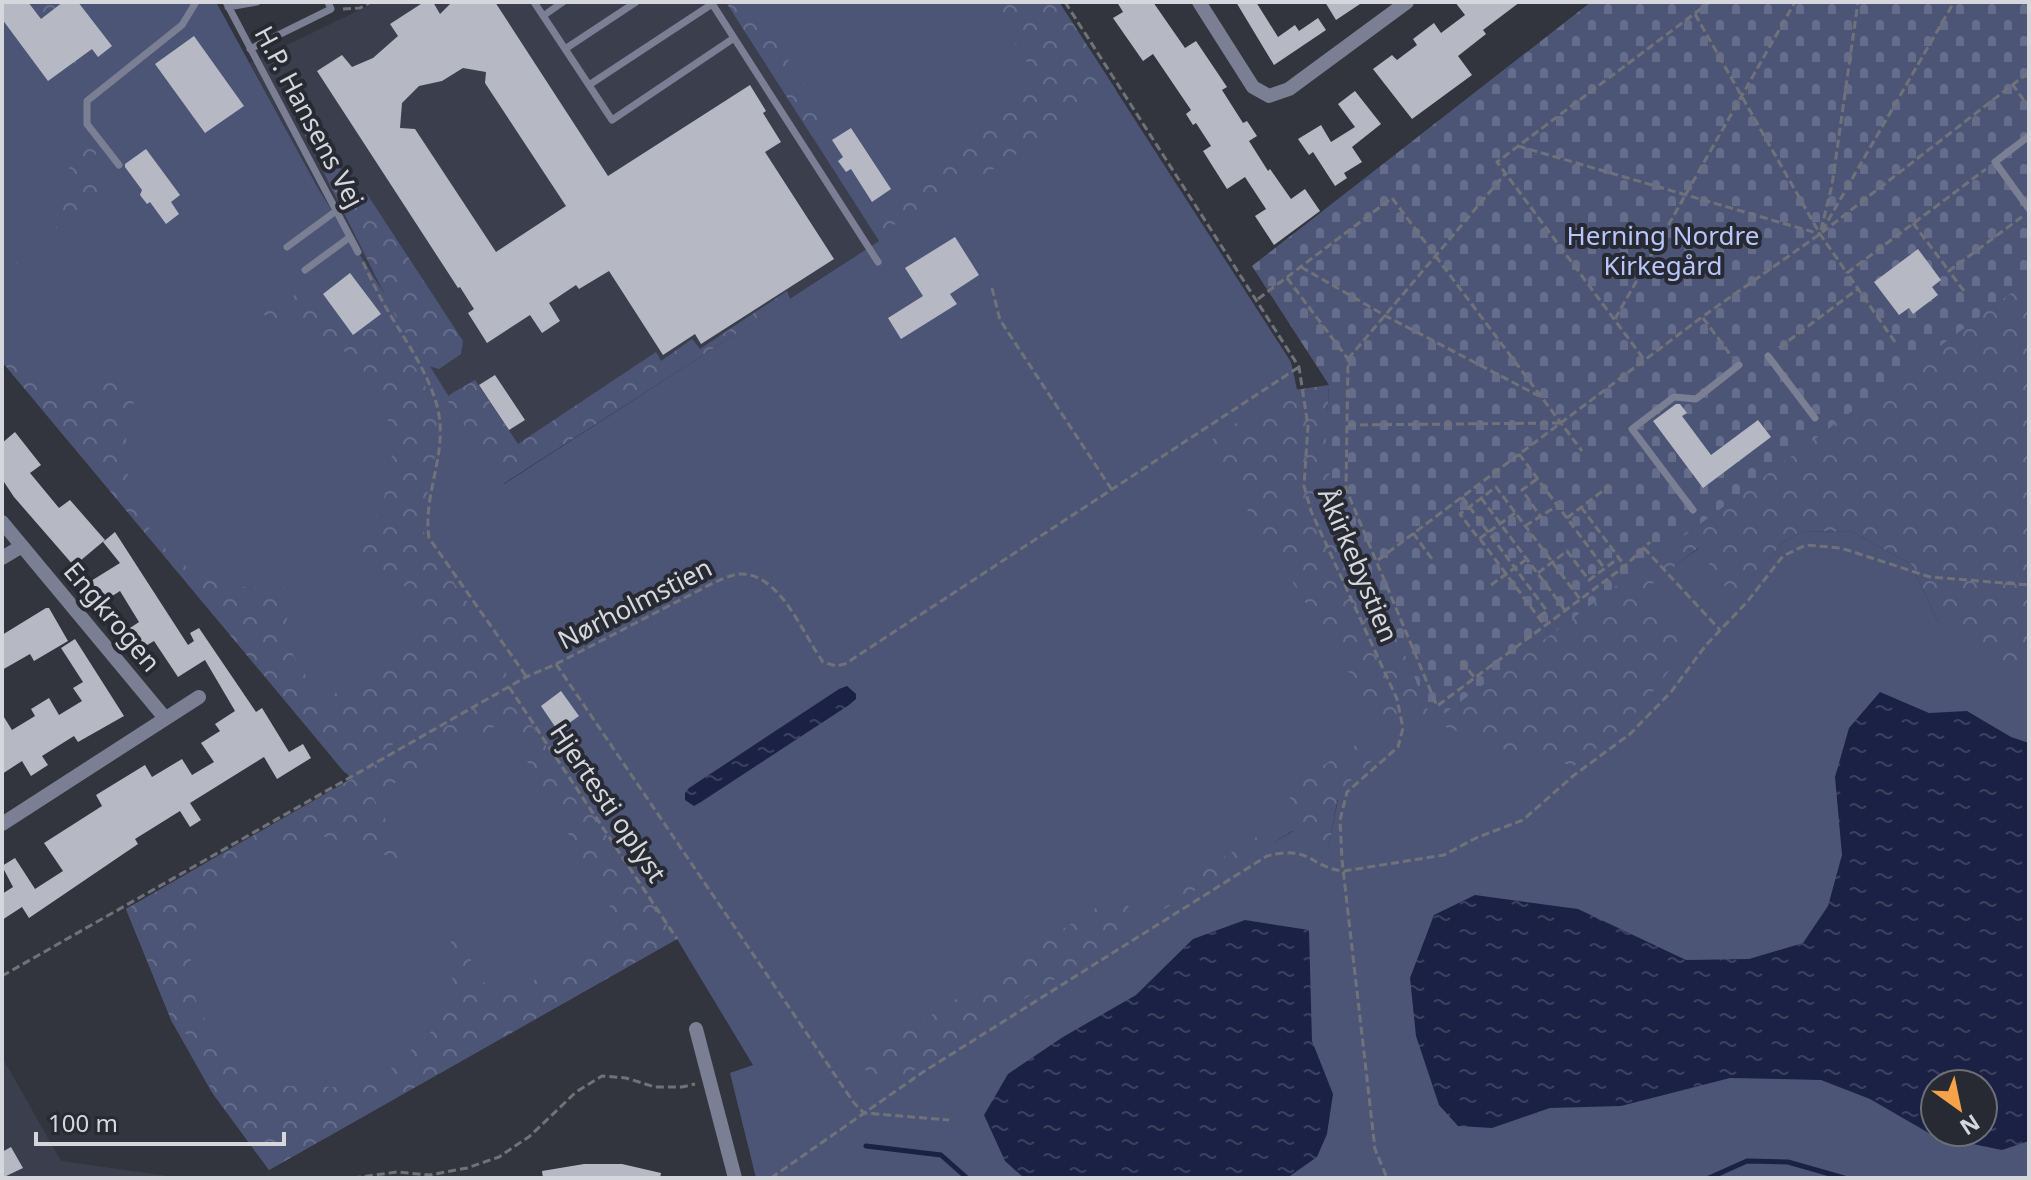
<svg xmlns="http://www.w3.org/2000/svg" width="2031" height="1180" font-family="'Noto Sans',sans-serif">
<defs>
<pattern id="forest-crowns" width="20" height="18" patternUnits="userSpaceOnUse" patternTransform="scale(2)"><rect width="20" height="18" fill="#4d5577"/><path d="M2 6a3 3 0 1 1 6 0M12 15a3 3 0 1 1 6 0" fill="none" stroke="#666d8a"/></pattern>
<pattern id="cemetery-stones" width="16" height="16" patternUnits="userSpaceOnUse" patternTransform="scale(2)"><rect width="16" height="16" fill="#4d5577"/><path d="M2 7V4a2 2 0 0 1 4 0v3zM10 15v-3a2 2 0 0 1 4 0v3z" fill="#666d8a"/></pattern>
<pattern id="water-ripples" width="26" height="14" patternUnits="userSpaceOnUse" patternTransform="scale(2)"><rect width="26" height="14" fill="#1b2144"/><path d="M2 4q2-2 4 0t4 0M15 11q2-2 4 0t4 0" fill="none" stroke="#3b405e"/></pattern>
</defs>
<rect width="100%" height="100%" fill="#32353d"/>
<path fill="#3b3f4d" d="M376,2H726L879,241L503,484L319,190L250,63Z
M2,1057L61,1161L182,1178H2Z"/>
<path fill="#4d5577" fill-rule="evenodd" d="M2,2H216L319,190L504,484L879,241L726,2H1059L1291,362L1298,394L1645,588L1699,548L1734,598L1783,542L1803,531L1852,532L1911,564L1937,620L2016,671H2029V1178H756L730,1073L753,1065L677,939L269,1170L211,1091L172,1022L126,909L353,781L4,364L2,365ZM1338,799L1328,850L1293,831L1273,843ZM1935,1084H1983V1132H1935Z"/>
<path fill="url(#forest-crowns)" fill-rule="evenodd" d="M28,2H56L110,77L103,84L88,64L73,63Z
M726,2H750L833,128L813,138Z
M988,2H1059L1116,90L948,198L937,196L882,233L873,231L869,224V218L1040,82Z
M301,108L360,198L367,194L463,341L461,354L439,369L425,365L396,317L294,113Z
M89,139L98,152L87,165L103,181L100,191L81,207L51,254L31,271L2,286V271L36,253L61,221L71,157Z
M2029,249V671H2016L1973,648L1937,620L1911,564L1852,532L1803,531L1783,542L1734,599L1698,548L1646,589L1685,651L1626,725L1574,766L1502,749L1433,722L1384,728L1381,753L1339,791L1328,851L1292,831L1151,917L896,1082L875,1089L861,1061L1120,892L1133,914L1293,814L1288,787L1384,728L1206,444L1280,392L1329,385L1325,464L1434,721Z
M310,287L350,340L383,317L412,361L427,390L437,421L434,465L421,522L428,546L507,658L506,677L345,773L4,364L2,365V346L19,352L61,394L85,389L123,373C126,383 134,397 134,408C134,416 129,424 127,432C126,441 125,453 126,463C133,523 174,576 236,586C257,590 277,584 297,590C288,603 283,630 289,646C293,659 316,689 324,701L433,625L410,591L356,547C406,487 406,397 340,348C315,330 286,328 261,313Z
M787,291L790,299L503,484L448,401L449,395L475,380L518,444L656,352L661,361L692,339L700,349Z
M510,687L522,711L677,939L269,1170L211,1091L202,1047L172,1022L126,909ZM504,721L623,929L496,1002L450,926L453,976L435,1028L379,1080L335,1087L288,1086L244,1067L210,1033L192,991L190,946L204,902L235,865L276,843L325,837L365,847L414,867L372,796Z"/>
<path fill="url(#cemetery-stones)" d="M1591,2H2029V280L1433,722L1325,464L1329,385L1252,266Z"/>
<path fill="url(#water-ripples)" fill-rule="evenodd" d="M847,686L856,694V699L849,705L701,802L694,806L685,800V793L689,788L839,689Z
M1880,692L1929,713L1967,711L2011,737L2029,743V1141L2002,1150L1934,1136L1870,1099L1821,1080L1730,1078L1621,1106L1550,1108L1492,1128L1458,1126L1439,1105L1416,1036L1410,978L1434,915L1475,895L1578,909L1686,960L1749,959L1803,943L1828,906L1842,855L1835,777L1849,728ZM1935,1084H1983V1132H1935Z
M1245,920L1309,930L1312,1041L1333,1094L1327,1134L1317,1157L1287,1178H1024L1005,1161L984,1115L1008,1074L1063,1037L1136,995L1193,939Z"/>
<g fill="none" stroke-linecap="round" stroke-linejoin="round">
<path stroke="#1b2144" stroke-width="5" d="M866,1146L941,1155L967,1178
M1709,1178L1747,1161L1788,1162L1844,1178"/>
</g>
<path fill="#b6b9c4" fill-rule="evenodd" d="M2,2H28L41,19L63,2H78L112,46L98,57L92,49L48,81L2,19Z
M424,2H433L440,14L452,2H495L608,176L750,85L766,111L763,113L781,142L765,152L834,259L701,344L695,334L663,355L609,271L579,289L576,285L549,303L560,321L542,333L530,315L487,343L468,313L474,309L460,287L458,288L317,71L342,55L352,67L373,58L398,36L390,24ZM463,68L486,72L485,83L566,206L496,252L415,129L400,128L402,103L419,86L442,81Z
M1117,2H1153L1185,48L1196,41L1227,87L1222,90L1243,123L1247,121L1257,136L1249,141L1268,171L1270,169L1291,199L1305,189L1320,211L1274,245L1255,216L1266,209L1245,177L1227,189L1203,151L1211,146L1196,123L1193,125L1186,114L1191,110L1153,54L1143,61L1113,18L1123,12Z
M1236,2H1256L1278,37L1295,25L1299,31L1318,18L1326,30L1274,65Z
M1325,2H1363L1336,20Z
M1455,2H1520L1483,30L1486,34L1458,56L1472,75L1412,119L1373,69L1392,55L1397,60L1417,45L1413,39L1434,23L1441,33L1465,15Z
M194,36L244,106L205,133L155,64Z
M1355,91L1381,124L1352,147L1362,162L1344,173L1347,178L1335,186L1313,152L1309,155L1298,139L1321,125L1331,142L1355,127L1338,104Z
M851,128L891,189L872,202L851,169L846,172L838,161L843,157L832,140Z
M146,149L180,195L171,202L179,214L166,224L150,202L147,204L140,195L142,190L125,167V164Z
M955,237L979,275L950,294L957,304L901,339L888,318L923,296L905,268Z
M1918,249L1941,280L1932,287L1938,295L1913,314L1909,308L1899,315L1874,282Z
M350,273L381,314L353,335L323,294Z
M495,375L525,420L509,430L479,385Z
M1676,404H1680L1687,413L1682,416L1711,455L1758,420L1771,437L1703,488L1653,421Z
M15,432L41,465L30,473L59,508L70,500L105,540L74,566L14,497L2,479V443Z
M115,532L188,645L194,641L190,633L199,628L256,712L262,708L289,752L303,744L311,758L277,779L264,757L190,803L201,820L190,827L180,811L135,839L138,844L29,918L22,907L2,920V894L13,887L2,866L15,858L35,889L63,871L44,843L102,806L96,795L145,765L152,777L182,759L192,775L214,762L201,743L220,731L215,724L235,711L205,660L178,677L154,641L142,648L130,628L139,622L120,591L103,602L91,581L120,563L103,542Z
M46,608H49L68,641L34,661L30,654L2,670V635Z
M75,639L124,716L78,742L74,736L42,756L48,765L31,776L22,761L2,774V714L12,730L35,716L31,709L49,698L59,715L82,701L73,688L83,682L61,648Z
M561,691L579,716L558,731L541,706Z
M11,1147L23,1168L2,1178V1152Z
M584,1164H622L661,1173L660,1178H543L542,1171Z"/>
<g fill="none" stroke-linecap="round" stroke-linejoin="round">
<path stroke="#707279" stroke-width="3" stroke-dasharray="8 4" stroke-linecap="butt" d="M1065,2L1299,367L1308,426L1304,486L1311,511L1397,699L1403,728L1398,747L1347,792L1340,820L1342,860L1375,1149L1387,1178
M343,9L360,8L371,2
M1695,14L1820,234L1847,273
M2012,84L2029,107
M1518,146L1820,234
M1913,223L1949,271
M1821,230L1832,185L1858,2
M1822,231L1954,2
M363,262C371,279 379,296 388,311C407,343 437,385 440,423C443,463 423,499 429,538L526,676
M1301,267L1384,315L1539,396
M1287,278L1348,359L1346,489L1437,706L1625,566L1650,542
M992,288L1000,320L1112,490
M1964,291L1949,271L2023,216
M1258,299L1392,198L1582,451
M1703,318L1732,357
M1615,319L1795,2
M1895,342L1847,273L1986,169
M1779,348L1859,288
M1643,358L1497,162L1710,2
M1348,359L1505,174
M1348,425L1560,423
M1519,454L1605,569
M1537,479L1522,490L1540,516
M1462,497L1547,611L1538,617
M1481,498L1565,610
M1581,507L1625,566
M1515,513L1479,539L1460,514L1496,487L1580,599
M1567,518L1609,486
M1525,526L1557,506
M1413,533L1432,559
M1480,539L1545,626
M1644,548L1720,630
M1378,560L1702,317L1820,234L2029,72
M1538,573L1567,551L1589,580L1619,558
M1491,585L1527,559
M1461,661L1475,678
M556,664L854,1103L864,1113L949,1120
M509,687L677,939
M2,976L526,677L556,664L715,582C722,579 731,575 739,574C780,572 802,633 823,662L836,666L845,664L1299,367
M353,1178L397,1172L430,1175L467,1168L499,1157L530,1136L576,1092L602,1076L626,1078L655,1087H682L695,1084
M771,1178L923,1072L1267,856C1311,844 1310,868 1344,871L1444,855L1476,838L1523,820L1573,776L1630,734L1671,692L1706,645L1747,602L1783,556L1806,545L1841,548L1930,577L2029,585"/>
<path stroke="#7a7f93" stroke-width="7" d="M226,2L358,252
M534,2L612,120L734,38
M711,2L878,262
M228,7L257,2
M543,16L563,2
M250,49L331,9L328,2
M565,49L636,2
M589,85L712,4
M2029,136L1995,162L2029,209
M119,165L87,124V101L182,25L196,2
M287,247L336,211
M305,270L350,237
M1768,356L1815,418
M1693,510L1632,429L1674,397L1696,399L1739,365"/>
<path stroke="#7a7f93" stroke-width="14" d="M1199,2L1253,87L1269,96L1289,89L1407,2
M2,522L165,718
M2,558L22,546
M2,824L199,697
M696,1029L735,1178"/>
</g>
<g text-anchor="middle" stroke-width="8" stroke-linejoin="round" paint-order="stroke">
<g font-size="26" fill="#d5d7dc" stroke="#282a33">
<text transform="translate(309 117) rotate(62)" y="9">H.P. Hansens Vej</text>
<text transform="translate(1358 565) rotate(67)" y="9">Åkirkebystien</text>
<text transform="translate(635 604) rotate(-27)" y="9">Nørholmstien</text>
<text transform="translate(112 617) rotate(50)" y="9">Engkrogen</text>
<text transform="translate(608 803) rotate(56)" y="9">Hjertesti oplyst</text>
</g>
<g font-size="26" fill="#b9c6fc" stroke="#282a33">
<text x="1663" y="245">Herning Nordre<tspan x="1663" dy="30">Kirkegård</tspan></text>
</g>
</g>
<rect width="2031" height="1180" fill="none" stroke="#d5d7dc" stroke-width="8"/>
<g transform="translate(1959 1108) rotate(147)"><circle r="38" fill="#282a33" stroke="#6d6f77" stroke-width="2"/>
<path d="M0-6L14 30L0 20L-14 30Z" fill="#f7a248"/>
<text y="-12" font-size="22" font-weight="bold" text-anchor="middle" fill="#d5d7dc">N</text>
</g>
<path d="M36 1132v12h248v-12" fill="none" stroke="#d5d7dc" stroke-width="4"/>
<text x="48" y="1132" font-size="24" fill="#d5d7dc" stroke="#282a33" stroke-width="6" paint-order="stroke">100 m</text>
</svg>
